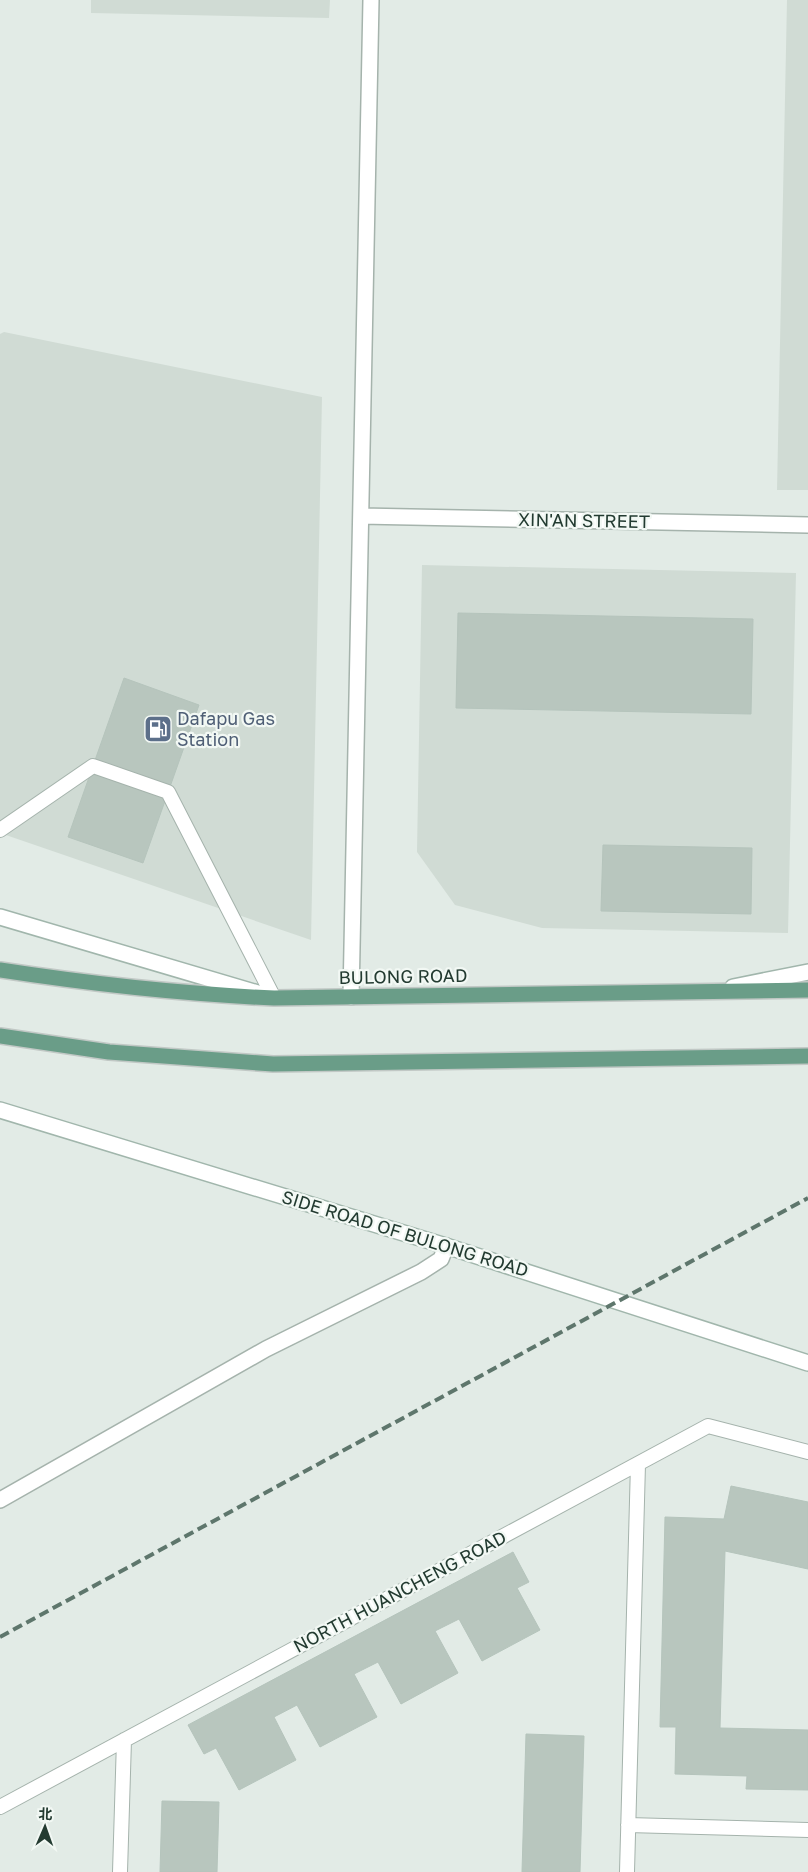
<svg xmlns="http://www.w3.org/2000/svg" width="808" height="1872" font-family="'Golos Text','Noto Sans SC',sans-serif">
<rect width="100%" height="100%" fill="#e2ebe6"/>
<path fill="#d0dbd4" d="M91,0H330L329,18L91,13Z
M787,0H808V490H777Z
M4,332L322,397L311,940L0,833V334Z
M422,565L796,573L788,933L542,928L455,905L417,852Z"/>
<path fill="#b8c6be" stroke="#b5c4bc" d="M458,613L753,619L751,714L456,708Z
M124,678L199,705L143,863L68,837Z
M603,845L752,848L751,914L601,911Z
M731,1486L808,1502V1569L725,1551L720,1728L808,1730V1790L746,1789L747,1776L675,1774L676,1727H660L665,1517L724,1519Z
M513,1552L529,1582L517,1588L540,1630L482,1661L459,1619L435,1631L458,1673L401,1704L378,1662L354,1674L377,1717L320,1747L297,1705L274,1717L296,1760L239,1790L216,1748L204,1754L188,1725Z
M526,1734L584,1736L580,1872H522Z
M162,1801L219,1802L217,1872H160Z"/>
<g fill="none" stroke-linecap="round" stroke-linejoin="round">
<defs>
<path id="service" d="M0,830L93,766L168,792L274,998
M0,1807L708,1426L808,1452
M628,1825L808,1830
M120,1872L124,1740
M627,1872L638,1464"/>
<path id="minor" d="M361,516L808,525
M351,997L371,0
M0,1500L266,1349L421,1272L441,1259L446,1246"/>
<path id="secondary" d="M0,917L261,994
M733,987L808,972
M0,1110L446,1246L808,1363"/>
<path id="primary" d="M0,970C91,984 182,994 274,998L808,990
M0,1036L109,1052L273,1064L808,1056"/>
</defs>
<use href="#service" stroke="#a5b3ac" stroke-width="16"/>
<use href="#minor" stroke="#a5b3ac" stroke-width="18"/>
<use href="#secondary" stroke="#a1b6ac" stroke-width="18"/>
<use href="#primary" stroke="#c1c8c5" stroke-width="18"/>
<use href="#service" stroke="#fff" stroke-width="14"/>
<use href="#minor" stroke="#fff" stroke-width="15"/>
<use href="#secondary" stroke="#fff" stroke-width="15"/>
<use href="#primary" stroke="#6a9d88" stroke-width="15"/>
<path stroke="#5e766c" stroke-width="4" stroke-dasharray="10 5" stroke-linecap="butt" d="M0,1637L808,1198"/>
</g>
<defs>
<symbol id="fuel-square" viewBox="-11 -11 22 22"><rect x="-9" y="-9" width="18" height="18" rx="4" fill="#5c6f8a" stroke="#f2f8f4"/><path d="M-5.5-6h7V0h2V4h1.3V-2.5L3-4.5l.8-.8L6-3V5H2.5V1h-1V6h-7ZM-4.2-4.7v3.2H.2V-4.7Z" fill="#fff"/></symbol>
</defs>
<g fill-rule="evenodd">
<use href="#fuel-square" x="142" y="713" width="32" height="32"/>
</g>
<g text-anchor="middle" stroke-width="4.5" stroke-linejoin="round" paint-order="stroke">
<g font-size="18" fill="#233b31" stroke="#f2f8f4">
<text transform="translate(584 521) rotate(1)" y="6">XIN'AN STREET</text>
<text transform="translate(403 977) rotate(-1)" y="6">BULONG ROAD</text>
<text transform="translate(405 1234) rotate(17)" y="6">SIDE ROAD OF BULONG ROAD</text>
<text transform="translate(400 1592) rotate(-28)" y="6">NORTH HUANCHENG ROAD</text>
</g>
<g font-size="18" fill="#4e5e75" stroke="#f2f8f4" text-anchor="start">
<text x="177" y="725">Dafapu Gas<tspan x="177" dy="21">Station</tspan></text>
</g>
</g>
<g transform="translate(45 1827) rotate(2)" stroke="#f2f8f4" stroke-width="4" paint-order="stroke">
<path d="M0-4L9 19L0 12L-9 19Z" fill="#233b31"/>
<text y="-8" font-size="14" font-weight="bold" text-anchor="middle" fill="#233b31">北</text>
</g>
</svg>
